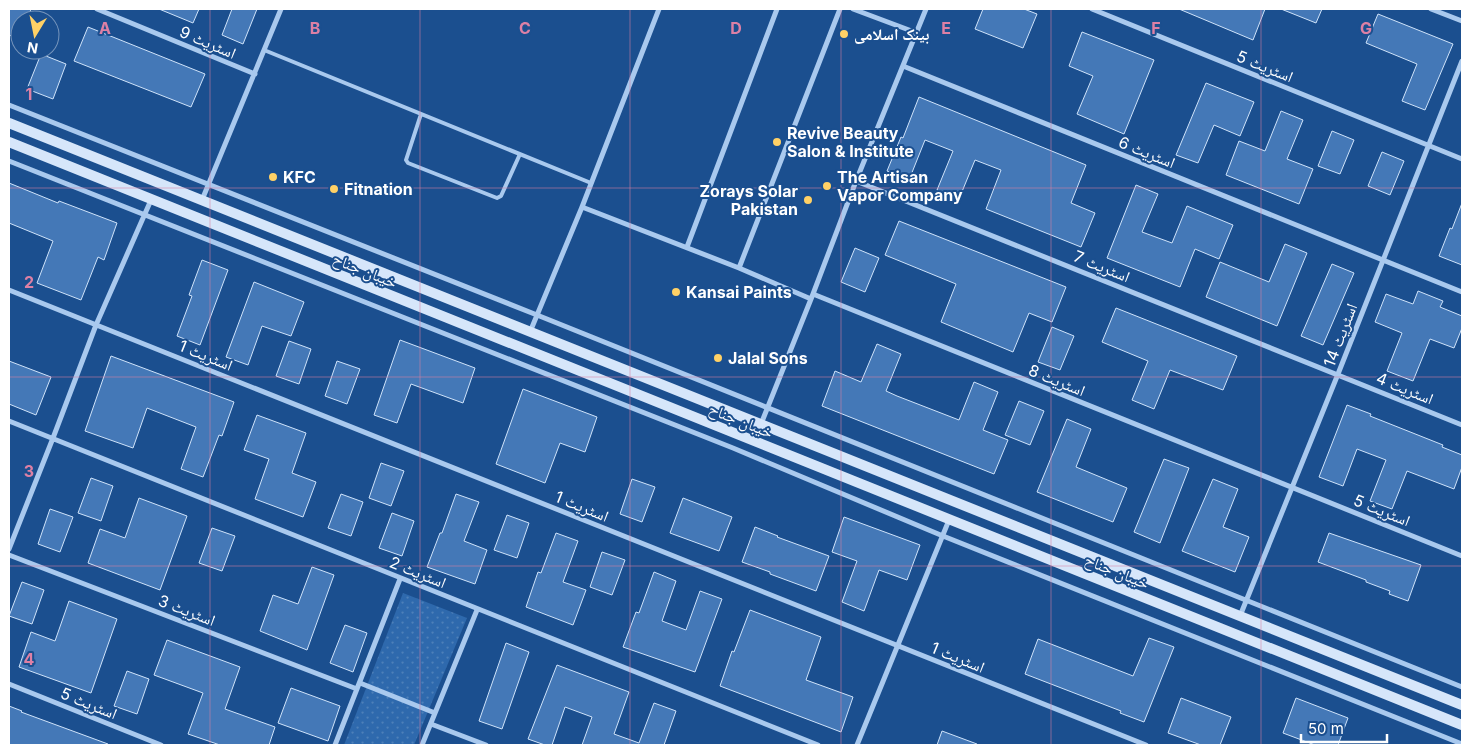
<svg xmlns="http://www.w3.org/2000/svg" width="1471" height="754" font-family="Inter,'Noto Naskh Arabic',sans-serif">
<defs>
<pattern id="grass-dots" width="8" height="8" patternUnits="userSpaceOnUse" patternTransform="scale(1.25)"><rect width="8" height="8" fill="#2e69ad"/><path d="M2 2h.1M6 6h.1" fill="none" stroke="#4d80b9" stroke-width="1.8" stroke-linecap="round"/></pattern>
</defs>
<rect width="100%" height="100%" fill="#1b4f8f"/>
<path fill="url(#grass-dots)" d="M403,593L467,618L414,745H344Z"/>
<path fill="#4478b7" stroke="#cfe3fa" d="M9,9H31L27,20H20V39L9,35Z
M159,9H199L193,23Z
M232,9H257L243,44L222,35Z
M983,9H1024L1037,14L1023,48L975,29Z
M1179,9H1265L1253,40Z
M1281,9H1322L1316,23Z
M1378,14L1453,44L1425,110L1402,101L1417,64L1366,43Z
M88,27L205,74L191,107L74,61Z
M1082,32L1154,60L1124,134L1077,114L1093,76L1069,66Z
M41,54L66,64L53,99L27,89Z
M1206,83L1254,102L1240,136L1214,125L1198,163L1176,155Z
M919,97L1086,165L1071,203L1095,213L1081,247L986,209L1001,170L975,160L959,199L937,190L953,151L925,140L909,180L887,171L901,137L903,138Z
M1281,111L1303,120L1287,159L1313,169L1299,204L1226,175L1239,141L1265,151Z
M1332,131L1354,140L1340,174L1318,166Z
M1382,152L1404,161L1390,195L1368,186Z
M9,183L58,203L59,201L117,223L104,260L98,257L81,300L37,283L53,241L9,223Z
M1136,185L1158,194L1142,232L1172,243L1187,206L1233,225L1219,259L1195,249L1180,287L1107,258Z
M1462,203V265L1439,256L1450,228L1452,229Z
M899,221L1066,287L1052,322L1029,313L1013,352L941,322L956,284L885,255Z
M1285,244L1307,253L1277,326L1206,297L1220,262L1269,282Z
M855,248L879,258L865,292L841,282Z
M202,260L228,270L200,345L177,336L192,296L189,295Z
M1332,264L1354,273L1323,345L1301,336Z
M254,282L304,302L291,336L262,326L248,365L226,357Z
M1418,291L1443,301L1440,307L1462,316V328L1454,348L1430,339L1413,381L1387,371L1402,333L1375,322L1386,294L1413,304Z
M1116,308L1237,356L1223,390L1170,370L1154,409L1132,400L1148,361L1102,342Z
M1052,327L1074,336L1060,370L1038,362Z
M400,340L475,368L463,403L411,384L397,423L374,415Z
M289,341L311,349L299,384L276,376Z
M877,344L901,354L886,391L897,396L959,420L974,382L998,392L983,430L1008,440L994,474L822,406L835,371L861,382Z
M111,356L234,402L222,436L219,435L203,477L181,469L196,427L147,408L133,448L85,431Z
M9,361L51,377L36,415L9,404Z
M337,361L360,369L347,404L325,396Z
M523,389L597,417L585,452L560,443L545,483L496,464Z
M1019,401L1044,411L1030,445L1005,435Z
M1347,405L1371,414L1370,416L1443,445L1442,447L1462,455V467L1454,489L1407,471L1392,509L1370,501L1386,460L1357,449L1343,486L1319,477Z
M257,415L306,433L292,473L316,482L303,517L255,499L269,459L244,450Z
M1067,419L1091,429L1076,467L1127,488L1113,522L1037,492Z
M1164,459L1189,468L1160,543L1134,532Z
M381,463L404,471L391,506L369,498Z
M91,478L113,486L101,521L78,513Z
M632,479L655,487L642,522L620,514Z
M1213,479L1238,489L1223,527L1249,537L1235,572L1182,551Z
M341,494L363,502L351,536L328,528Z
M456,494L479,502L464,541L487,550L475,584L427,567L440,533H442Z
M139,498L187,516L160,590L88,563L100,529L125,538Z
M683,498L732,517L719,551L670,533Z
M50,509L73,517L60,552L38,544Z
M392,513L414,521L402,556L379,548Z
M507,515L529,523L517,558L494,550Z
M844,517L920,545L907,580L879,570L864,611L842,602L857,561L832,552Z
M755,527L778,536L777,537L829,556L816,591L770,574V572L742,562Z
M212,528L235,536L222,571L199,563Z
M556,533L578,541L563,582L586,590L573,625L526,607L538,572L541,573Z
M1329,533L1421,565L1408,601L1389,594L1390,591L1366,582V580L1318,562Z
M602,552L625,560L612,595L590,587Z
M312,567L334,575L307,650L260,631L273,595L298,604Z
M654,572L676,581L662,621L686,630L700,591L722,599L695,672L623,647L636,612L639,613Z
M22,582L44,590L32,624L9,616Z
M69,601L117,619L91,693L19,667L31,632L55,641Z
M750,610L821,637L806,680L853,697L841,732L720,686L732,651L734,652Z
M345,625L367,633L353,672L330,663Z
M1149,638L1174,647L1144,722L1120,713L1121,711L1025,674L1038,639L1133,676Z
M167,640L240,667L225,709L275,727L269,745H220L188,734L203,693L154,675Z
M506,643L529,652L502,729L479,721Z
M557,665L629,692L614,734L639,743L654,703L676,711L664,745H582L592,717L565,707L552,745H545L528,739Z
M127,671L149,679L137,714L114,706Z
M291,688L340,706L328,741L278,723Z
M1181,698L1231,717L1220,745H1201L1168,733Z
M1296,698L1348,718L1338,745H1315L1283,733Z
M9,706L22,711L21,712L108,744L107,745H9Z
M942,731L977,744L976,745H937Z"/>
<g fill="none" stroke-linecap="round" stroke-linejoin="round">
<path stroke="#a9c9ee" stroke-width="4" d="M264,50L591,183
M421,114L406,160L408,163L497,198L501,196L520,154"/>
<path stroke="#a9c9ee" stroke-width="5" d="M97,9L255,74
M853,9L917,33
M1092,9L1462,159
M1431,9L1462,21
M903,66L1462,292
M9,105L537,315L1462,687
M9,161L733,448L943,536L1462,744
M856,181L1462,425
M202,200L281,9
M582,207L739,268L811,299
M687,247L777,9
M739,268L840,9
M9,290L1146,745
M813,294L1462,556
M530,332L582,207L659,9
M9,421L818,745
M761,424L813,294L856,181L926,9
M9,549L53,438L96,325L151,200
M9,555L357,689
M1240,616L1338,374L1462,61
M360,683L435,713
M9,684L161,745
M431,724L486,745
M335,745L400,579
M422,745L477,610
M857,745L949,520"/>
<path stroke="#d6e6fa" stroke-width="10" d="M9,123L1462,705
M9,142L1462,725"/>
</g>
<path fill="none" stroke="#dd80a5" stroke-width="1" stroke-opacity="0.55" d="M210,9V745M420,9V745M630,9V745M841,9V745M1051,9V745M1261,9V745M9,188H1462M9,377H1462M9,566H1462"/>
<g fill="#ffd166" stroke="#1b4f8f" stroke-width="2">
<circle cx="844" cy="34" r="5"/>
<circle cx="777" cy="142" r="5"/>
<circle cx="273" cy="177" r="5"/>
<circle cx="827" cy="186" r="5"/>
<circle cx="334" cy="189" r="5"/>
<circle cx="808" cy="200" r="5"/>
<circle cx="676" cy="292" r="5"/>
<circle cx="718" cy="358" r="5"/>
</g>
<g text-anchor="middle" stroke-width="4" stroke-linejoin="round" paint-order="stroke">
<g font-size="16" font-weight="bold" fill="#fff" stroke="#1b4f8f" text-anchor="start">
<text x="854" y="40">بینک اسلامی</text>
<text x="787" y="139">Revive Beauty<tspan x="787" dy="18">Salon &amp; Institute</tspan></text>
<text x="283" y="183">KFC</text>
<text x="837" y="183">The Artisan<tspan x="837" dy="18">Vapor Company</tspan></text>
<text x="344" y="195">Fitnation</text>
<text x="798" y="197" text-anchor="end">Zorays Solar<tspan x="798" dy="18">Pakistan</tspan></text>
<text x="686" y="298">Kansai Paints</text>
<text x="728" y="364">Jalal Sons</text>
</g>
<g font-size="16" fill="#fff" stroke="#1b4f8f">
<text transform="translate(208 42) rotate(23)" y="6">اسٹریٹ 9</text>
<text transform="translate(1265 66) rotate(22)" y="6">اسٹریٹ 5</text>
<text transform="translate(1147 152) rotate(22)" y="6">اسٹریٹ 6</text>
<text transform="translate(1102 266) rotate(22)" y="6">اسٹریٹ 7</text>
<text transform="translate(365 270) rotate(22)" y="6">خیبان جناح</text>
<text transform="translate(1340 335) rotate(-69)" y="6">اسٹریٹ 14</text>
<text transform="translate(206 355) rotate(22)" y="6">اسٹریٹ 1</text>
<text transform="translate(1057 380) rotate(22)" y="6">اسٹریٹ 8</text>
<text transform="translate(1405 388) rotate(22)" y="6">اسٹریٹ 4</text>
<text transform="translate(741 420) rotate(22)" y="6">خیبان جناح</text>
<text transform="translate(582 506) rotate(22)" y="6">اسٹریٹ 1</text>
<text transform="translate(1382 510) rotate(22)" y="6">اسٹریٹ 5</text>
<text transform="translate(1117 571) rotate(22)" y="6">خیبان جناح</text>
<text transform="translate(418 572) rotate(22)" y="6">اسٹریٹ 2</text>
<text transform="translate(187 610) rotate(21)" y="6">اسٹریٹ 3</text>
<text transform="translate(958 657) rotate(22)" y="6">اسٹریٹ 1</text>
<text transform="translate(89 703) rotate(22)" y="6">اسٹریٹ 5</text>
</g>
</g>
<g font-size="16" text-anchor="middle" font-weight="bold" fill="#dd80a5" stroke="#1b4f8f" stroke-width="4" stroke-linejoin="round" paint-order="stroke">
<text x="105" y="34">A</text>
<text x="315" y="34">B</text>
<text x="525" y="34">C</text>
<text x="736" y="34">D</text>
<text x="946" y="34">E</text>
<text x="1156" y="34">F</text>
<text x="1366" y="34">G</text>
<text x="29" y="100">1</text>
<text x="29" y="288">2</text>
<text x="29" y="477">3</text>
<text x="29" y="665">4</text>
</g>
<rect width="1471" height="754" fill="none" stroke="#ffffff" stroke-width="20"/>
<g transform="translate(35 35) rotate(190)"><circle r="24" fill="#1b4f8f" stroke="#7695bc"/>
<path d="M0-4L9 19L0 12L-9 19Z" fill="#ffd166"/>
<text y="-8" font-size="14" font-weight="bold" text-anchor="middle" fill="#ffffff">N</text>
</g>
<path d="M1301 734v8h86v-8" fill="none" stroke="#ffffff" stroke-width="2.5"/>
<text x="1308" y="734" font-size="15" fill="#ffffff" stroke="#1b4f8f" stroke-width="4" paint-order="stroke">50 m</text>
</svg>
